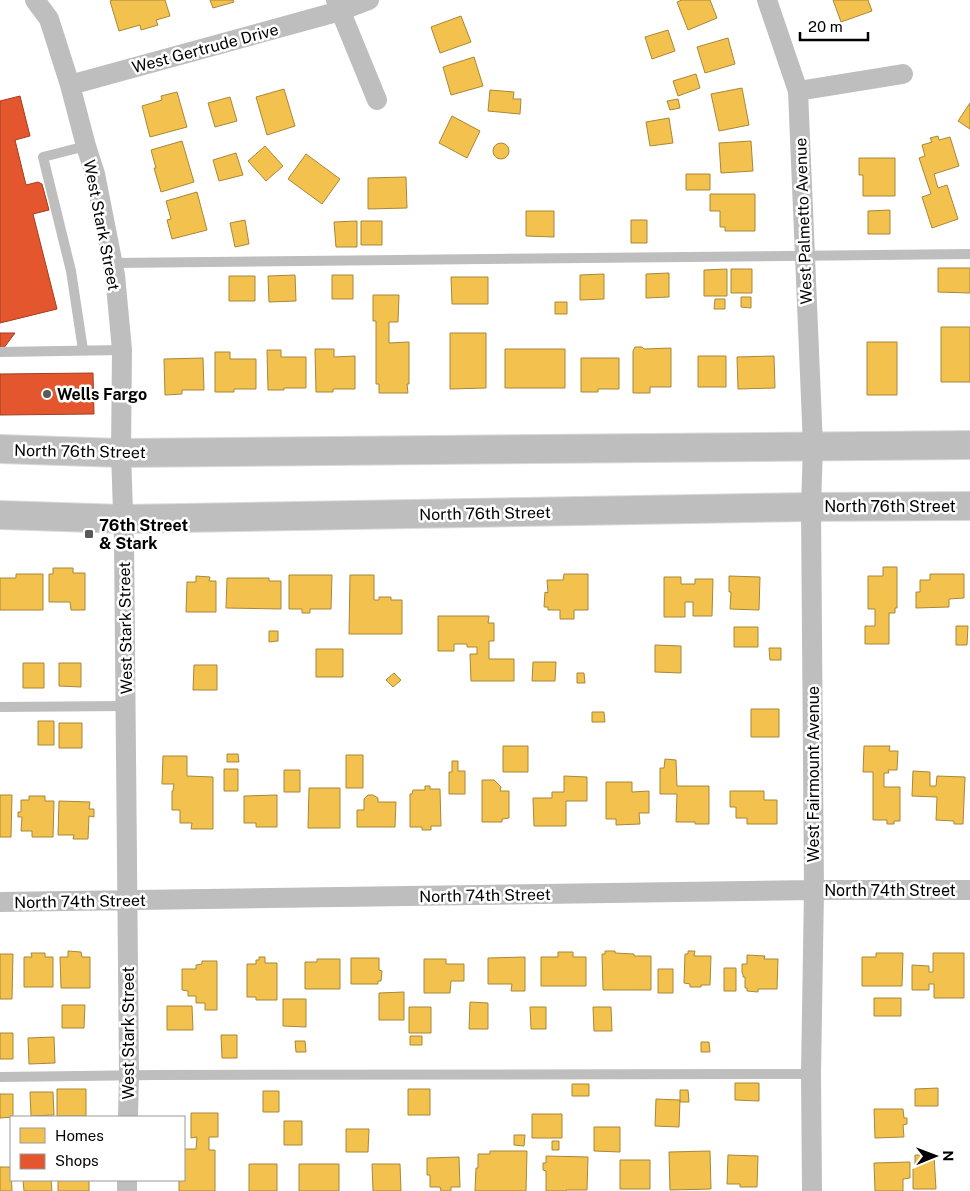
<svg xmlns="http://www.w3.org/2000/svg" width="970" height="1191" font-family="'Public Sans',sans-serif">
<rect width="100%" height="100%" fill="#fff"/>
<path fill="#f2c14e" stroke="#a98737" d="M113,0H165L170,16L156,20L158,25L141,30L140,25L119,31L110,1Z
M210,0H233L234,2L213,8Z
M682,0H710L717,18L688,30L677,2Z
M833,0H868L872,11L841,22Z
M461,16L471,42L440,53L431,27Z
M668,30L675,51L652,59L645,37Z
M728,38L735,64L705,73L697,47Z
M474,57L483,86L451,95L443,67Z
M696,74L700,88L678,96L673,81Z
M742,88L749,125L719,131L711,94Z
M284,89L295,126L267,135L256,97Z
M490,90L514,92L513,99H521L520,114L488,111Z
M177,92L187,127L150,137L142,106L162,100L161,96Z
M230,97L237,121L215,127L208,103Z
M678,99L680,108L670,110L667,101Z
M970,103V129L958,121Z
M452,116L480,131L467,158L439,143Z
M669,118L673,143L650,146L646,122Z
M938,136L939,140L950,137L959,166L934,174L938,188L947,185L958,219L932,228L922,197L931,194L919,158L925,156L922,145L932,142L930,138Z
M182,141L194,182L161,192L154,168H156L151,150Z
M751,141L753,171L721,173L719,143Z
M493 151a8 8 0 1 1 16 0a8 8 0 1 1-16 0Z
M265,146L283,166L266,181L248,161Z
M236,153L243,175L219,181L213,160Z
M306,154L340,179L322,204L288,179Z
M859,158H895V196H863V175H859Z
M686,174H710V190H686Z
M406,177L407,208L368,209V178Z
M197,192L207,230L172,239L167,220L171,219L166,201Z
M710,194H755V231H725V227H720V211H710Z
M890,210V234H868V211Z
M526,211H554V237L526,236Z
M245,220L249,244L235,247L230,223Z
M631,220H647V243H631Z
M357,221V247H336L334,222Z
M361,221H382V245H361Z
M938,268H970V293L938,292Z
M727,269V296H704V270Z
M731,269H752V293H731Z
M669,273V297L646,298V274Z
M604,274V299L580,300V275Z
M295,275L296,301L269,302L268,276Z
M332,275H353V299H332Z
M229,276H255V301H229Z
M451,277H488V304H452Z
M373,295H399L398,322H389V343L409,342V384H407L408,393H379V384H376V321H373Z
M741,297H751V308L741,307Z
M715,299H725V309H714Z
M555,302H567V314H555Z
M941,327H970V382H941Z
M450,333H486V388L450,389Z
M867,342H897V395H867Z
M635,347H642L644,349L671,348V387H650V393H633V351Z
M315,349H334V357L355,356V389H333V392H316Z
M505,349H565V388H505Z
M267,350H281V357H306V388H284V390H268Z
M215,352H230V359H256V389H234V392H215Z
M698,356H726V387H698Z
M774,356L775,388L738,389L737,357Z
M203,358L204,390H182V394L165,395L164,359Z
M581,358H619V389H598V392H581Z
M883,567H897V608H895V613H889V644H865V626H875V609H868V576H883Z
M53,568H73V573H85V610H71L70,602H49V574H53Z
M16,574H43V610H0V578H16Z
M564,574H588V610H574V619H560V610H548V607H544L545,592L548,593L547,580H563Z
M930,574H964V598L949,599V607L916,608V592H920V580H930Z
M289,575H332L331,609H310V613H302V609H289Z
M350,575H374V600H379V597H391V600H402V634H349Z
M196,576L210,577L209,581H216V612H186L187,582H196Z
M729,576L760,577L759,610L730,609L731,592H729Z
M664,577H681V584H695V579H713L712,616H693V602H685V617H664Z
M227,578H269V581H281V609L226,608Z
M438,616H489L488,623H494V641H489V659H514V681H471L470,654H477V647H467V644H454V651H438Z
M956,626H968L967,645H956Z
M734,627H758V647H734Z
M269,631H278V641L269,642Z
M655,645L681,646V673L655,672Z
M769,648H781V660H770Z
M316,649H343V677H316Z
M533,662H556L555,681H532Z
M23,663H44V688H23Z
M59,663H81V687L59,686Z
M194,665H217V690H193Z
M394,673L401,680L393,687L386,680Z
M577,673H584L585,683H577Z
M751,709H779V737H751Z
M592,712H604L605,722H592Z
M38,721H54V745H38Z
M59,723H82V748H59Z
M503,746H528V772H503Z
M864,746H890L889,751H898L897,770H888L889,773H884V787H900V821H894V824H887V820H873V772H863Z
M227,754H238L239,762H227Z
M346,755H363V788H346Z
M163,756H187V776L213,777V829H191L192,823H180V810H172V791H173L174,784H162Z
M665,759L676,760L677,786H709V824H695V822H676L677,794H660V768H664Z
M452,761H458V771H465V794H449V772H452Z
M224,769H238V791H224Z
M284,770H300V792H284Z
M913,771L930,772V786H936L937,776L965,777L963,824H954V821L936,820L937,797L912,796Z
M564,776L587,777V801H566V826H534L533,798H552V792H564Z
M482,780H494L501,787L500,791H509V818L502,819V822H482Z
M606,782H632V792L649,791V813H639L640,824L616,825V819H606Z
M425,786H430V789H440L441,826H431V830H422V827H410V794H412L413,790H425Z
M309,788H340V828H308Z
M730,791H764V800H777V824H747V818H736V807H730Z
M0,795H12L11,837H0Z
M277,795V827H256V823H244V796Z
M368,795H373L378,798V802H396L395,827H357V810H364V799Z
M29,796H45V801H54L53,837H32V831H21L22,817H18V812H21V800H29Z
M59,801L90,802L89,809H94V817L89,816L88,839H73L74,835H58Z
M68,951L81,952L82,957H90V988H61L60,957H68Z
M605,951H615V953L634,954V956H651V990H603L602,954H605Z
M688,951H695L694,956H711L710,985H701V987H690V984L684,983L685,954H688Z
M558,952H573V957H586V986H541V957H558Z
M31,953H45V957H53V987H24V957H32Z
M876,953H903L902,986H862V957H876Z
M933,953H964V998H934V984H929V990H912V965L929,966V972H933Z
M0,954H13L12,999H0Z
M747,955L765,956L764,959H778L777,989H758V992L747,991V988H745V977H743V974L742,973V964H747Z
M259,957H265V963H277V1000H256V997H247V964H256V960H259Z
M525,957V991H511L512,984H488V958Z
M351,958H379V970L382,971L381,981H378V984H351Z
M317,959H340V989H305V962H317Z
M424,959H446V964H464V981H451L450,993H424Z
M202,961H217V1010H205V1003H196V996H188V991L182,990V969H196V965L202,964Z
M724,968H736V991H724Z
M658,969H673V993H658Z
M404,992V1020H379V993Z
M874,998H901V1016H874Z
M283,999H306V1027L283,1026Z
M470,1002L488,1003V1029H469Z
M62,1005H85L84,1028H62Z
M167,1006H192L193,1030H167Z
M409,1007H431V1033H409Z
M530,1007H546V1029H531Z
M593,1007H611L612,1031H594Z
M0,1033H13V1059H0Z
M221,1035H237V1058H222Z
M410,1036H422V1045H410Z
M54,1037L55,1063L29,1064L28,1038Z
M295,1041H305L306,1052H296Z
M701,1042H709L710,1052H701Z
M735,1083H759V1101L735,1100Z
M572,1084H589V1096H572Z
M938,1088V1106H915V1089Z
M57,1089H86V1116H57Z
M408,1089H430V1115H408Z
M680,1090H688L689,1102H680Z
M263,1091H279V1112H263Z
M30,1092H53L54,1115L31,1116Z
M0,1094H13V1117L0,1118Z
M656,1099L680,1100L679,1127L655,1126Z
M874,1109H903L904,1118H907V1124L903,1125L904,1137L875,1138Z
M191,1113H218V1137H209V1150H215V1191H179V1180H184V1149H196L197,1137L191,1138Z
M532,1114H562V1138H532Z
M284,1121H302V1145H284Z
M594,1127H620V1152L594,1151Z
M346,1129H369L368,1152H346Z
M514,1135H525L524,1146L514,1145Z
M552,1141H559V1150H552Z
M490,1151H527L526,1191H475L476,1168H478V1154H490Z
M710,1151L711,1189L670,1190L669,1152Z
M728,1155L758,1156L757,1187H740V1184H727Z
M915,1155H934L936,1189H913V1167H915Z
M546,1156L588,1157L587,1190H566V1191H546V1171L543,1170V1163H546Z
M459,1157L460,1187H451V1191H441L440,1187H430V1175H427V1158Z
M620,1160H650V1189H620Z
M910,1162V1178L903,1179V1191H875L874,1163Z
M249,1164H277V1191H249Z
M299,1164H339V1191H299Z
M372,1164H400L401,1191H373Z
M0,1167H11L12,1191H0Z
M23,1180H51L52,1191H24Z
M58,1180H89V1191H58Z"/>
<path fill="#e4572e" stroke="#a03d20" d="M20,96L30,136L15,140L26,185L38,182L42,184L49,210L33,214L57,309L0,323V101Z
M0,333H15L0,353Z
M93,373L94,414L0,415V374Z"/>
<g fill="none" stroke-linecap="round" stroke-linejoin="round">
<defs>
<path id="primary" d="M0,449L121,453L970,445
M0,515L124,519L811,507L970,506"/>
</defs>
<use href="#primary" stroke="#dbdbdb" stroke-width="30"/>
<path stroke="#bebebe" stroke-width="10" d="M113,263L970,254
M83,350L71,271L43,157L86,146
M0,352L122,350
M0,707L126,706
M0,1077L156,1075L811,1074"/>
<path stroke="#bebebe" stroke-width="20" d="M35,0L49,19L70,85L86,146L95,174L115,275L122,350L121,453L124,541L129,1075L128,1117
M336,0L377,100
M767,0L798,91L813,446L811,507L814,890L811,1074L812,1191
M70,85L340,11L369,0
M798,91L903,74
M0,902L814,890H970
M127,1191V1180"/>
<use href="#primary" stroke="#bebebe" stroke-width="28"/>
</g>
<g fill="#595959" stroke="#fff" stroke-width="2">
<circle cx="47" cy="394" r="5"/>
<rect x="84" y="529" width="10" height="10" rx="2.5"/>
</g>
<g text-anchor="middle" stroke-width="5" stroke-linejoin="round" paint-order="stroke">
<g font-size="16" fill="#000" stroke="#fff">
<text transform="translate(205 48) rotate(-15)" y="6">West Gertrude Drive</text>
<text transform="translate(803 221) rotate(-92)" y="6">West Palmetto Avenue</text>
<text transform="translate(102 225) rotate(79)" y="6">West Stark Street</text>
<text transform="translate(80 451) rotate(1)" y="6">North 76th Street</text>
<text x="890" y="512">North 76th Street</text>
<text transform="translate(485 513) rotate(-1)" y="6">North 76th Street</text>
<text transform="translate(125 628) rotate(-91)" y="6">West Stark Street</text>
<text transform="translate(813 774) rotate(-90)" y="6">West Fairmount Avenue</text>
<text x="890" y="896">North 74th Street</text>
<text transform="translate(485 895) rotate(-1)" y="6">North 74th Street</text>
<text transform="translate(80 901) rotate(-1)" y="6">North 74th Street</text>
<text transform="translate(128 1033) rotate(-90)" y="6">West Stark Street</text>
</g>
<g font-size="16" font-weight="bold" fill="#000" stroke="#fff" text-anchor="start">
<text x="57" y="400">Wells Fargo</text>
<text x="99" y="531">76th Street<tspan x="99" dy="18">&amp; Stark</tspan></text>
</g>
</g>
<rect x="10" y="1116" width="175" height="65" fill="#ffffff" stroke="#999999"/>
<rect x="20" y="1128" width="25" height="15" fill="#f2c14e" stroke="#999999"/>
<text x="55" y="1141" font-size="15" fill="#000000">Homes</text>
<rect x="20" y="1154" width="25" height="15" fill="#e4572e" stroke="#999999"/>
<text x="55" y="1166" font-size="15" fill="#000000">Shops</text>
<g transform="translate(935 1156) rotate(89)" stroke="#ffffff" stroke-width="4" paint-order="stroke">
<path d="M0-4L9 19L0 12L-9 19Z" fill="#000000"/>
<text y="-8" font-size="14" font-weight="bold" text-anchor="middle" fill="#000000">N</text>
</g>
<path d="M800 32v8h68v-8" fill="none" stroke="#000000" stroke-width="2.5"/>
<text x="808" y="32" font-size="15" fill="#000000" stroke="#ffffff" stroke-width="4" paint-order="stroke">20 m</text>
</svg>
